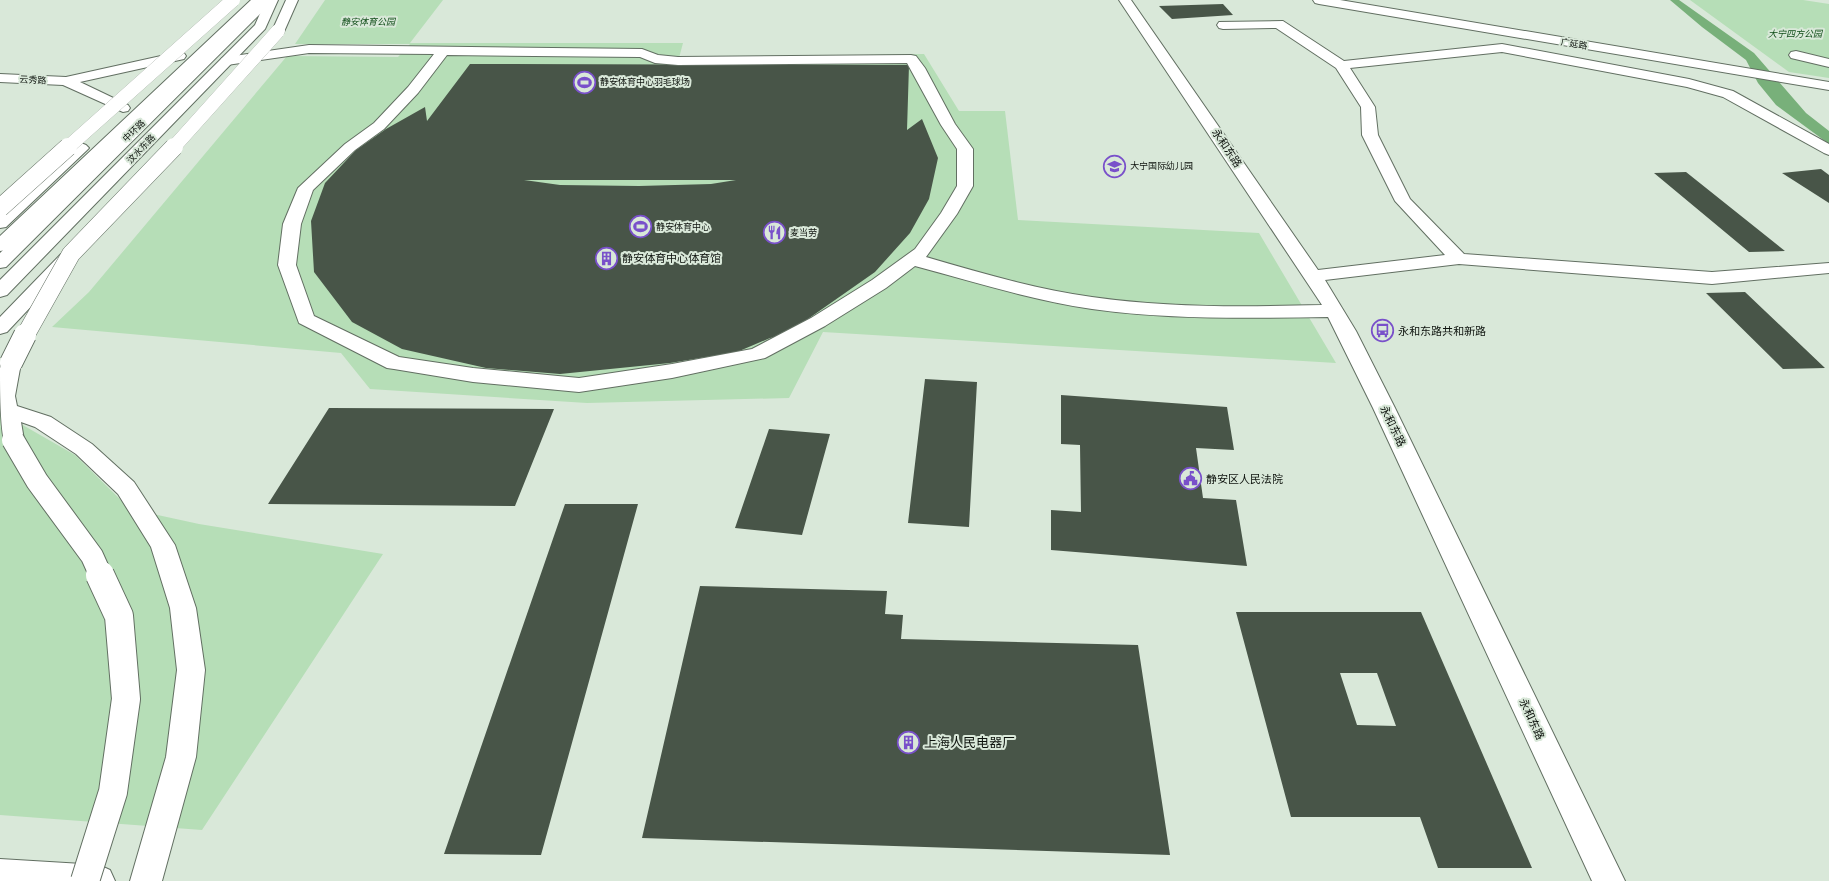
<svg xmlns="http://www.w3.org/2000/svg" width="1829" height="881" font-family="'Playfair Display','Noto Sans SC',serif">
<rect width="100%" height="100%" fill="#d9e8d9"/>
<path fill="#b6deb7" d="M325,0H443L410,43H683L679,58L924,54L959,111H1005L1018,220L1259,233L1336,363L823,332L789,398L587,403L370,389L341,353L52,327L89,292L287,56L398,57L410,44H295Z
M1690,0H1803L1829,4V78L1789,72Z
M0,412L75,455L130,509L199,524L383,554L202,830L0,815Z"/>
<path fill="#78b07a" d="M1670,0H1679L1754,53L1806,113L1829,131V144L1776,105L1758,83L1746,60L1702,27Z"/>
<path fill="#485548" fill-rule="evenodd" d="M1223,4L1233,15L1172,19L1159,6Z
M470,64L909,65L907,130L922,119L938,158L929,199L910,233L875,272L785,335L770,338L737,352L670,363L560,374L486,368L402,349L352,322L314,272L311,221L325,183L356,150L386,129L425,107L427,121ZM524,180H736L711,184L639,186L560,185Z
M1821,169L1829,175V203L1782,173Z
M1686,172L1785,251L1749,252L1654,173Z
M1745,292L1825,368L1783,369L1706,293Z
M925,379L977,382L969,527L908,523Z
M1061,395L1227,407L1234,450L1196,448L1203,498L1236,500L1247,566L1051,550V510L1081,512L1080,445L1061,444Z
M329,408L554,409L515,506L268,504Z
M769,429L830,434L802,535L735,528Z
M565,504H638L541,855L444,854Z
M700,586L887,591L885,614L903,615L901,639L1138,645L1170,855L642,838Z
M1236,612H1421L1532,868H1438L1420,817H1291ZM1340,673H1377L1396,726L1357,725Z"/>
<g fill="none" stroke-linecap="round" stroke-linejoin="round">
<defs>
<path id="minor" d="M1119,0H1131L1318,270L1445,255L1395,201L1362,135L1361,107L1336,68L1276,28L1223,29L1219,28L1217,25L1219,22L1283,21L1344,61L1502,44L1689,79L1733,91L1829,144V155L1824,153L1723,97L1687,87L1502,52L1350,68L1375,107L1378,135L1410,199L1464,254L1712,272L1829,263V273L1712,284L1459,264L1325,280L1356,331L1395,408L1625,881H1592L1373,408L1328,317C1250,318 1170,320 1092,309C1032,300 974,282 915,266L886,288L825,326L765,358L672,378L579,392L473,382L394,369L387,368L299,323L278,265L283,224L298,188L345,144L374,123L408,87L434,54L309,53L227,65L222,64L220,61L222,58L227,57L309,45L642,49L658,55L678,57L911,55L916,56L925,68L955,124L973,149V186L957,214L926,257C981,273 1035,289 1092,297C1168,308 1245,307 1322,305ZM447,55L640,57L655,63L678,65L907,63L941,125L957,149V186L941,213L915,249L872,280L811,318L752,349L672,364L579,378L473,368L399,357L314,316L296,265L301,224L313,190L355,150L384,129L418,93Z
M1313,0H1340L1829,82V90L1319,4L1315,3Z
M1796,51L1829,59V67L1791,58L1789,55L1791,52Z
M179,52L184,53L186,56L184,59L80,82L128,105L130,108L128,111L123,112L63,85L0,82V74L66,77Z"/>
<path id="major" d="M251,0H264L6,250L0,251V236Z
M266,0H278L265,29L7,295L0,297V280L255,25Z
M81,143L86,145L89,148L86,151L6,227L0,228V214L76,145Z
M0,859L99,865L110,870L115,881H0Z"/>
<path id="highway" d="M261,0H274L6,267L0,268V253Z
M286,0H298L283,34H273L272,31Z
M67,253L73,254L76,258L73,262L7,332L0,334V317L61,254Z
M11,357L18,358L21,363L15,396L17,406L51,417L92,444L134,482L175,545L196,608L205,670L196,757L162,881H130L166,757L177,670L170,608L151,547L118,494L76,454L35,427L21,422L24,440L21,445L13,448L5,445C0,429 0,387 0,368L4,358Z"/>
</defs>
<use href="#minor" stroke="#626f62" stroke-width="2"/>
<use href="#major" stroke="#626f62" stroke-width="2"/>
<use href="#highway" stroke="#626f62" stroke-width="2"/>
<use href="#minor" fill="#fff" fill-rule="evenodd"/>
<use href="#major" fill="#fff" fill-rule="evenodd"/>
<use href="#highway" fill="#fff" fill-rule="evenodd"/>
<defs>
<path id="highway-bridge-far3" d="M67,148L233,0
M173,148L278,31"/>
<path id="highway-bridge-far2" d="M0,208L68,147
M25,336L71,254L174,147"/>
<path id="highway-bridge-far1" d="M11,363L25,335
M13,440L37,481L92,556L101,576"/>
<path id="highway-bridge" d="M85,881L113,792L126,699L119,616L100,575"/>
</defs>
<use href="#highway-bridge-far3" stroke="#626f62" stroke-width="14" stroke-linecap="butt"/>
<use href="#highway-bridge-far2" stroke="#626f62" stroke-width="19" stroke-linecap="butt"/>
<use href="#highway-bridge-far1" stroke="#626f62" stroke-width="24" stroke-linecap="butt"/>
<use href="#highway-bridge" stroke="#626f62" stroke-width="30" stroke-linecap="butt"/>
<use href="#highway-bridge-far3" stroke="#fff" stroke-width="14"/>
<use href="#highway-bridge-far2" stroke="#fff" stroke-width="18"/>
<use href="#highway-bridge-far1" stroke="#fff" stroke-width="22"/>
<use href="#highway-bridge" stroke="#fff" stroke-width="28"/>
</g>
<defs>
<symbol id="stadium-ring" viewBox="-11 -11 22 22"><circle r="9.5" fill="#d9e8d9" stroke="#7950ca" stroke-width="1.5"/><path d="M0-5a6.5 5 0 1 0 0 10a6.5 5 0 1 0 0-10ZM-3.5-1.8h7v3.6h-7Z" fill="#7950ca"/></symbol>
<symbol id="school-ring" viewBox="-11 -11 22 22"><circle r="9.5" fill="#d9e8d9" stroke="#7950ca" stroke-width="1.5"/><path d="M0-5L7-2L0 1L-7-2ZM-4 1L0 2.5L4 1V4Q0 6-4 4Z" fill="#7950ca"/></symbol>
<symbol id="restaurant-ring" viewBox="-11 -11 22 22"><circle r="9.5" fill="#d9e8d9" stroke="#7950ca" stroke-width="1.5"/><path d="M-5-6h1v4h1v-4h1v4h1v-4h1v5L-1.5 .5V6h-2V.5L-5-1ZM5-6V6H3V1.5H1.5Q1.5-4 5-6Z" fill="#7950ca"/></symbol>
<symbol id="building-ring" viewBox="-11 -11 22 22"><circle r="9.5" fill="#d9e8d9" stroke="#7950ca" stroke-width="1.5"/><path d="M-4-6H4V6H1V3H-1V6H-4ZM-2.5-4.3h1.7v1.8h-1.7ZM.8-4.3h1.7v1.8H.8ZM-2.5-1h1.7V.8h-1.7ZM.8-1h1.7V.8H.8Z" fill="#7950ca"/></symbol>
<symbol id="bus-ring" viewBox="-11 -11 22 22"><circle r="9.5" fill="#d9e8d9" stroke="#7950ca" stroke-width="1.5"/><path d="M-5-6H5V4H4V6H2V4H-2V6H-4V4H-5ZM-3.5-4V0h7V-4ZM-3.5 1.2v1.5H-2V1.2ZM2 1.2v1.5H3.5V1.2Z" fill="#7950ca"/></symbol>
<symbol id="civic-ring" viewBox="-11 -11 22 22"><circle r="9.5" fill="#d9e8d9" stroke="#7950ca" stroke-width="1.5"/><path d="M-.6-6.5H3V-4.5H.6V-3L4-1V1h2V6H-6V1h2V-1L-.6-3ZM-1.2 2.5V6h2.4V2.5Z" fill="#7950ca"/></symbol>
</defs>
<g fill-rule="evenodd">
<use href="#stadium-ring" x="572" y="70" width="25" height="25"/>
<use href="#school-ring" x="1102" y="154" width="25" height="25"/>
<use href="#stadium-ring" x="628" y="214" width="25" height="25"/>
<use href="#restaurant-ring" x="762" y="220" width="25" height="25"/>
<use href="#building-ring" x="594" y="246" width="25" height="25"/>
<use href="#bus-ring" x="1370" y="318" width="25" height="25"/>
<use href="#civic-ring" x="1178" y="466" width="25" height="25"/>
<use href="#building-ring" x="896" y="730" width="25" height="25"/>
</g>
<g text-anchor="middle" stroke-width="4" stroke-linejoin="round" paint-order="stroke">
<g font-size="9" font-style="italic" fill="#104d19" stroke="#d9e8d9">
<text x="368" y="25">静安体育公园</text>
<text x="1795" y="37">大宁四方公园</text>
</g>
<g font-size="9" fill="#0e130e" stroke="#d9e8d9">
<text transform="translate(1574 44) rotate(9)" y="3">广延路</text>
<text transform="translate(33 80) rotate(3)" y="3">云秀路</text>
<text transform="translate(134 131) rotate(-44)" y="3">中环路</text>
<text transform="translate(141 149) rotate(-46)" y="3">汶水东路</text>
</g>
<g font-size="9" fill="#0e130e" stroke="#d9e8d9" text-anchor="start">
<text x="600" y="85">静安体育中心羽毛球场</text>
<text x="1130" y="169">大宁国际幼儿园</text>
<text x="656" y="230">静安体育中心</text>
<text x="790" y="236">麦当劳</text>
</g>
<g font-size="11" fill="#0e130e" stroke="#d9e8d9">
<text transform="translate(1227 148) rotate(56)" y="4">永和东路</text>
<text transform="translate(1393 426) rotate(64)" y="4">永和东路</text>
<text transform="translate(1532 719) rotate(65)" y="4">永和东路</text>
</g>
<g font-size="11" fill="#0e130e" stroke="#d9e8d9" text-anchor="start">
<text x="622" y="262">静安体育中心体育馆</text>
<text x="1398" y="335">永和东路共和新路</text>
<text x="1206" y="483">静安区人民法院</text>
</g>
<g font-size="13" fill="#0e130e" stroke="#d9e8d9" text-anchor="start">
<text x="924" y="747">上海人民电器厂</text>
</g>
</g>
</svg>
